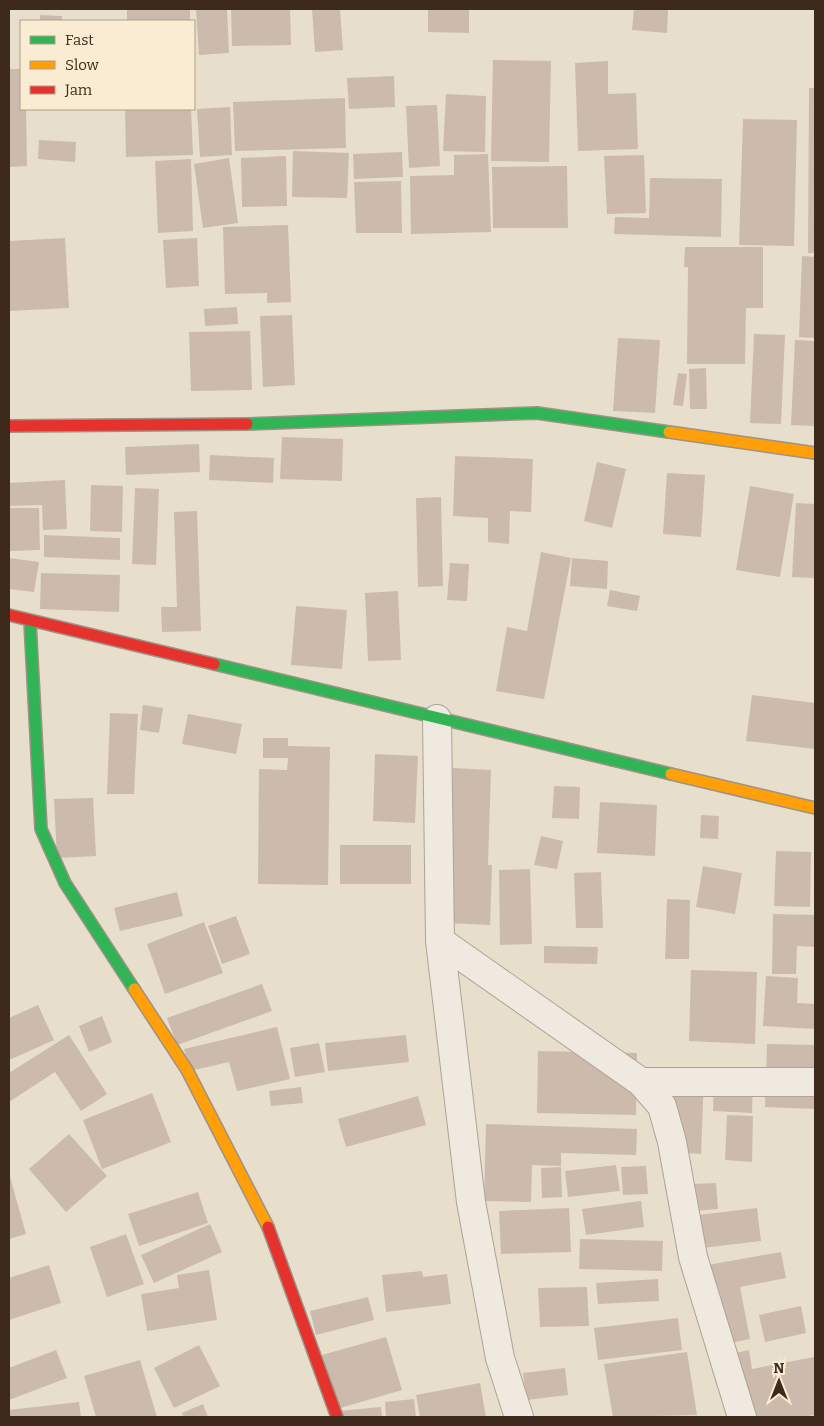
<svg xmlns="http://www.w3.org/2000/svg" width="824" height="1426" font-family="Bitter,serif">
<rect width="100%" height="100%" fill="#e8decc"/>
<path fill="#ccbbad" d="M127,9H190V21H127Z
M196,9H227L229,53L199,55Z
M231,9H290L291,45L232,46Z
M312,9H340L343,50L315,52Z
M428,9H469V33L428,32Z
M634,9H668L667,33L632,30Z
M40,15L62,16V21H40Z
M493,60L551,61L549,162L491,161Z
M608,61V94L636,93L638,149L578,151L575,63Z
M9,69H21V109H26L27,166L9,167Z
M394,76L395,107L349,109L347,78Z
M809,88H815V253H808Z
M446,94L486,96L485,152L443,151Z
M345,98L346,148L235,151L233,102Z
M437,105L440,166L409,168L406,106Z
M230,107L232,155L200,157L197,109Z
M125,109H191L193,155L126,157Z
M743,119L797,120L794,246L739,245Z
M39,140L76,142L75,162L38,159Z
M293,151L349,153L347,198L292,197Z
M402,152L403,177L354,179L353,154Z
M488,154L491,232L411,234L410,176L454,175V155Z
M644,155L646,213L607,214L604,156Z
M286,156L287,206L242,207L241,158Z
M229,158L238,223L203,228L194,164Z
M191,159L193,231L158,233L155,161Z
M567,166L568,228H493L492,167Z
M650,178L722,179L721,237L614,234L615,217L649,218Z
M401,181L402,233H356L354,182Z
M288,225L291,302L267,303V293L225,294L223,227Z
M65,238L69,308L9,311V241Z
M197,238L199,286L166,288L163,240Z
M685,247H763V308H746L745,364H687L688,267H684Z
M802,256L815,257V338L799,337Z
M237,307L238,324L205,326L204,309Z
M292,315L295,385L263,387L260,316Z
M250,331L252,390L191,391L189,332Z
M754,334L785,335L781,424L750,423Z
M618,338L660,340L655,413L613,411Z
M795,340L815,341V426L791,425Z
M706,368L707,409H690L689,369Z
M678,373L687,374L683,406L673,405Z
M282,437L343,439L342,481L280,479Z
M199,444L200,472L126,475L125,447Z
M210,455L274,458L273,483L209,480Z
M455,456L533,459L531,512L510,511L509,544L488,542V518L453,516Z
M597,462L626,469L612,528L584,521Z
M667,473L705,475L701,537L663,534Z
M65,480L67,529L43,530L42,505L9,506V483Z
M91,485L123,486L122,532L90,531Z
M750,486L794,494L780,577L736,570Z
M135,488L159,489L156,565L132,564Z
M441,497L443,586L418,587L416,498Z
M796,503L815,504V578L792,577Z
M9,508H39L40,550L10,551Z
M197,511L201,631L162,632L161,607H177L174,512Z
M44,535L120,538V560L44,557Z
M541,552L571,558L544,699L496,691L507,627L527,631Z
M9,558L39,562L34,592L9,589Z
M572,558L608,561L607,589L570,586Z
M450,563L469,564L467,601L447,600Z
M41,573L120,575L119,612L40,609Z
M610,590L640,596L637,611L607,606Z
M398,591L401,660L368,661L365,593Z
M296,606L347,610L342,669L291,665Z
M752,695L815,703V749L746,741Z
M143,705L163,708L159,733L140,730Z
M110,713L138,714L134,794H107Z
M188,714L242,724L236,754L182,744Z
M263,738H288V746L330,747L328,885L258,884L259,769L287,770L288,758H263Z
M375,754L418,756L415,823L373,821Z
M453,768L491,770L488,865H492L490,925L448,923Z
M554,786L580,787L579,819L552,818Z
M93,798L96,856L57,858L54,799Z
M600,802L657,805L655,856L597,853Z
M701,815L719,816L718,839L700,838Z
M541,836L563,841L557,869L534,865Z
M340,845H411V884H340Z
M776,851L811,852L810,907L774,906Z
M703,866L742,873L735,914L696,907Z
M530,869L532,944L500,945L499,870Z
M601,872L603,928H576L574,873Z
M177,892L183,916L120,931L114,908Z
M667,899L690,900L689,959H665Z
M773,914L815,915V947L797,946L796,974H772Z
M236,916L250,954L222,964L208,926Z
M204,922L223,973L165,994L147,944Z
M544,946L598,947L597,964L544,963Z
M691,970L757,972L755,1044L689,1041Z
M766,976L798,978L797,1003L815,1004V1029L763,1026Z
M262,984L272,1011L177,1045L167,1018Z
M38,1005L54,1040L9,1060V1018Z
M102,1016L112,1042L89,1052L79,1026Z
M277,1027L290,1079L237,1091L229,1062L190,1071L184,1049Z
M69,1035L107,1094L81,1111L55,1072L9,1102V1073Z
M406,1035L409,1062L328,1071L325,1043Z
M319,1043L325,1072L295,1077L290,1048Z
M767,1044L815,1045V1109L765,1107Z
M538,1051L637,1053L636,1115L537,1113Z
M673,1076L704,1078L701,1154L670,1152Z
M714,1080L753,1082L752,1113L713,1111Z
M301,1087L303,1103L271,1106L269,1091Z
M152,1093L171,1142L102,1169L83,1120Z
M418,1096L426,1125L346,1147L338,1119Z
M727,1115L753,1116L752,1162L725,1160Z
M486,1124L637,1129L636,1155L561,1153V1166L532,1165L531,1202L484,1201Z
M69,1134L107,1176L66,1212L29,1169Z
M616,1165L620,1191L568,1197L565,1171Z
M646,1166L648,1194L623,1195L621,1167Z
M561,1167L562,1197L542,1198L541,1168Z
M9,1173L26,1234L9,1239Z
M716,1183L718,1209L694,1211L693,1184Z
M198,1192L208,1223L139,1246L128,1214Z
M641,1201L644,1227L586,1235L582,1209Z
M569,1208L571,1252L501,1254L499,1211Z
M757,1208L761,1241L702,1248L698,1215Z
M210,1224L222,1252L154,1283L141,1255Z
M126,1234L144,1284L107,1297L90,1247Z
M580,1239L663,1241L662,1271L579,1269Z
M781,1252L786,1278L740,1287L750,1339L722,1345L707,1265Z
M49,1265L61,1303L9,1320V1278Z
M209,1270L217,1320L147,1331L141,1294L179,1288L177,1275Z
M422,1271L423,1277L447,1274L451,1304L386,1312L382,1275Z
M658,1279L659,1301L598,1304L596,1283Z
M587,1287L589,1326L540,1327L538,1288Z
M368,1297L374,1320L316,1335L310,1311Z
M801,1306L806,1333L765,1342L759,1315Z
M678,1318L682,1350L598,1360L594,1328Z
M386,1337L402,1390L337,1409L322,1355Z
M199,1345L220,1386L174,1408L154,1368Z
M56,1350L67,1378L9,1400V1368Z
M749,1350L752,1369L814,1357L815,1415L803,1417H742L731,1354Z
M687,1352L697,1415L613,1417L604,1364Z
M140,1360L157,1417H96L84,1376Z
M565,1368L568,1395L526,1400L523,1373Z
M480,1383L486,1417H420L416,1395Z
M414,1399L416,1417H386L385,1402Z
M79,1402L81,1417H9V1410Z
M203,1404L208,1417H183L182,1413Z
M381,1407L382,1417H340L339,1411Z"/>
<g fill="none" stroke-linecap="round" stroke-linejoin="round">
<defs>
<path id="street" d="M437,719L440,941L471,1202L500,1358L519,1417
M440,941L641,1082L662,1106L672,1142L693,1257L742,1417
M641,1082H815"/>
<path id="fast" d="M247,424L537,413L669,432
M30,622L41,829L65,883L134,989
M214,664L671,774"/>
<path id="slow" d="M669,432L815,453
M671,774L815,808
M134,989L187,1070L268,1227"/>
<path id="jam" d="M9,426L247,424
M9,615L214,664
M268,1227L337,1417"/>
</defs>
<use href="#street" stroke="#ada396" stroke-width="30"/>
<use href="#fast" stroke="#9d9285" stroke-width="14"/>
<use href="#slow" stroke="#9d9285" stroke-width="14"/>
<use href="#jam" stroke="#9d9285" stroke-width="14"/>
<use href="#street" stroke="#efe9e0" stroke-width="28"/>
<use href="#fast" stroke="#30b455" stroke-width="11"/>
<use href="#slow" stroke="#ff9f0a" stroke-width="11"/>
<use href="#jam" stroke="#e5322d" stroke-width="11"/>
</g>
<rect width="824" height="1426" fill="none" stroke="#3e2a1c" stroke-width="20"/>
<rect x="20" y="20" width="175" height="90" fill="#faecd2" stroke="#af9e89"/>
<rect x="30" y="36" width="25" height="8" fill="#30b455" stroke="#af9e89"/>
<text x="65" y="45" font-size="15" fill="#3e2a1c">Fast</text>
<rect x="30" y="61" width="25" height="8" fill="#ff9f0a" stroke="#af9e89"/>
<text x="65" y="70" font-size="15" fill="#3e2a1c">Slow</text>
<rect x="30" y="86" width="25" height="8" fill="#e5322d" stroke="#af9e89"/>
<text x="65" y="95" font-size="15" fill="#3e2a1c">Jam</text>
<g transform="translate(779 1381)" stroke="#faecd2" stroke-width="4" paint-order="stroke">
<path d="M0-4L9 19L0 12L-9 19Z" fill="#3e2a1c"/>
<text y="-8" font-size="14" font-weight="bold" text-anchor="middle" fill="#3e2a1c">N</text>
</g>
</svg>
